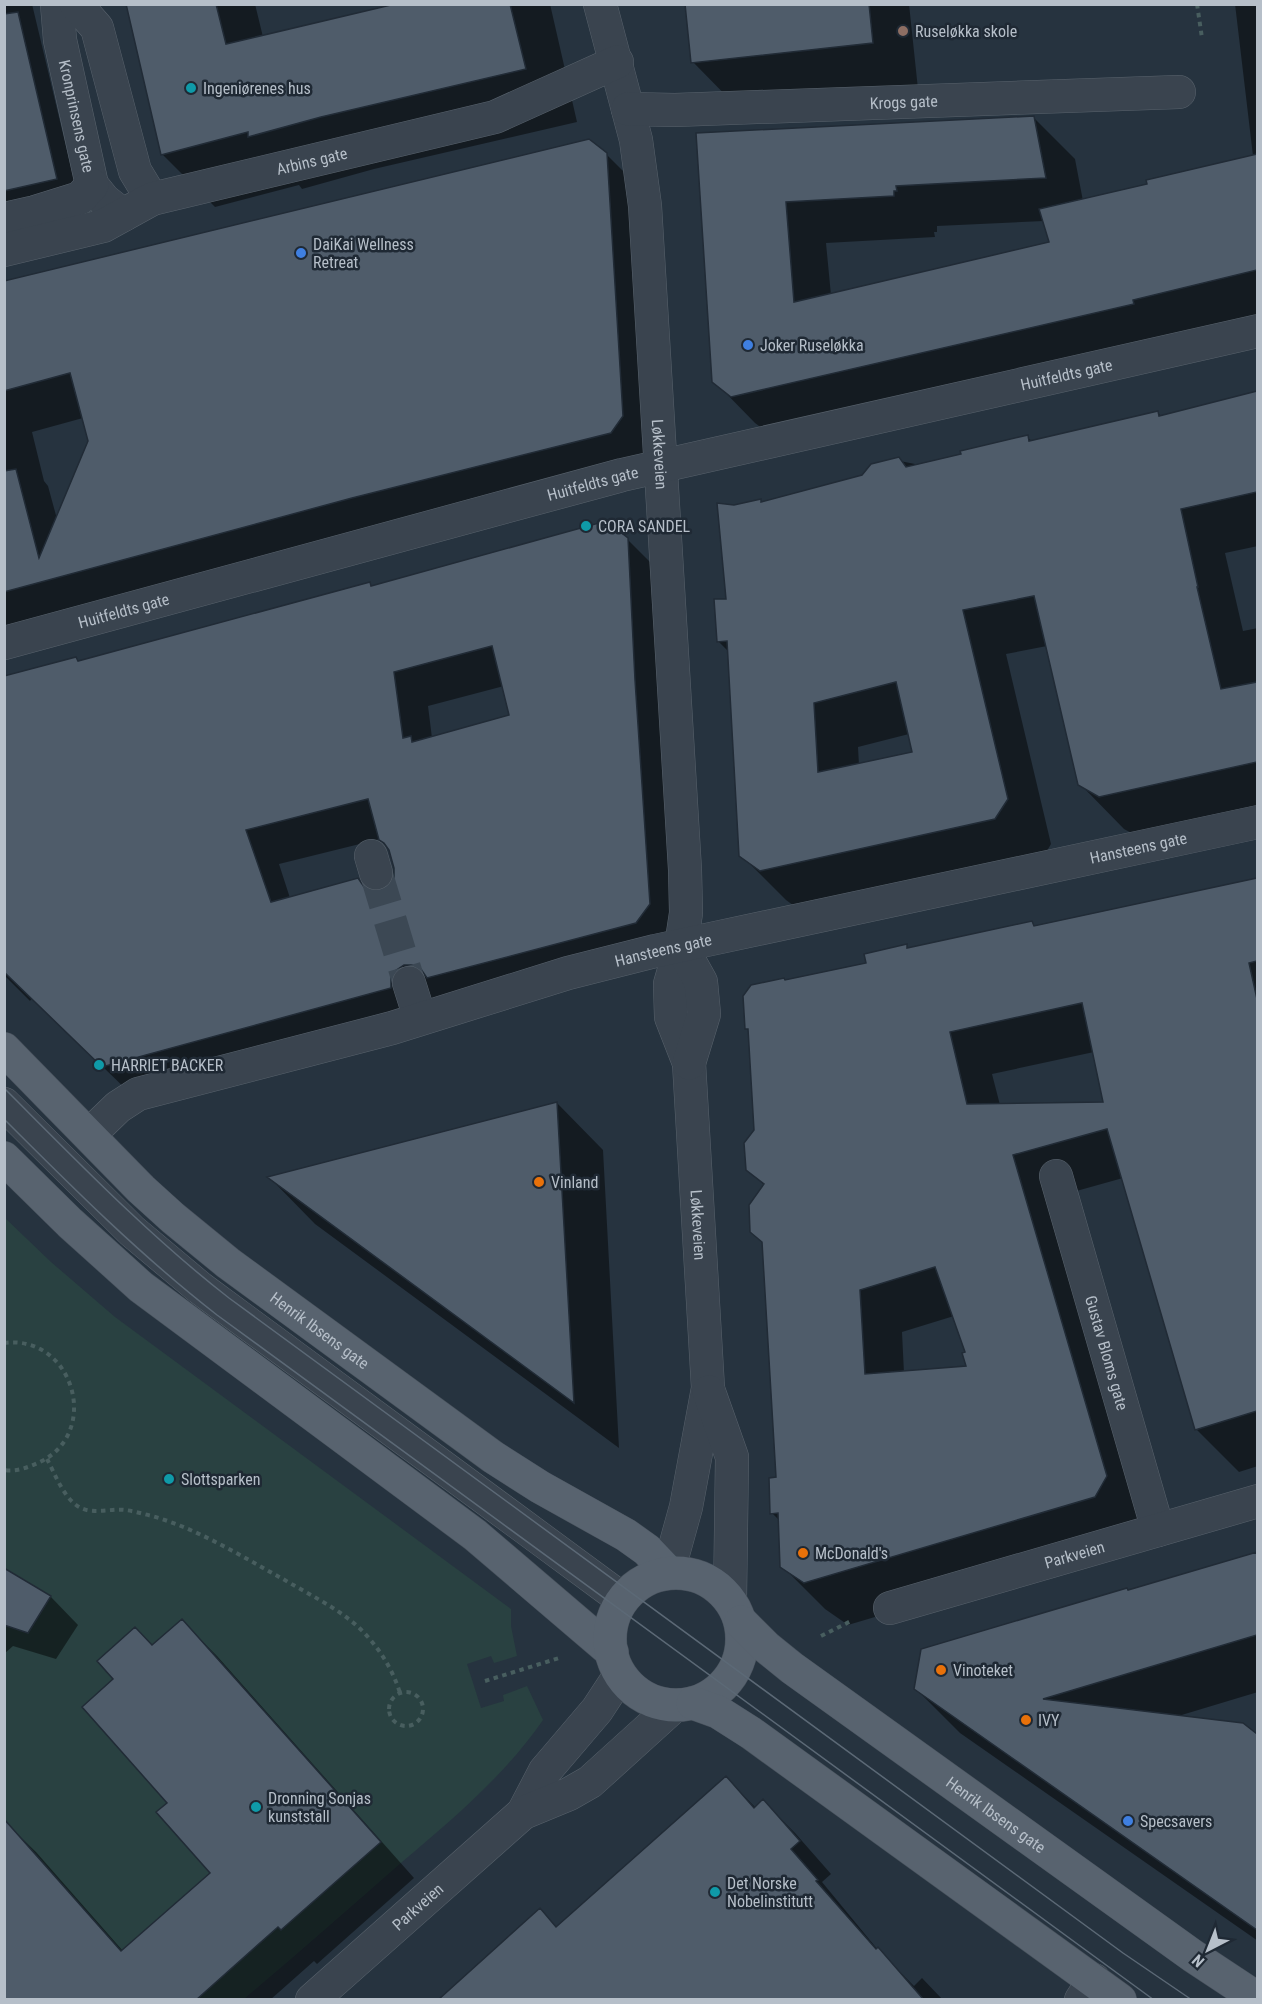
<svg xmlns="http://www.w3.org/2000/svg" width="1262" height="2004" font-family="'Roboto Condensed',sans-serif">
<rect width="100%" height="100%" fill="#26333f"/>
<path fill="#294141" d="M4,1217L51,1262L115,1317L511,1609V1626L517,1656L494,1663L491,1656L467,1664L481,1708L504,1701L503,1695L527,1686L543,1720C505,1775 453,1819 402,1862C350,1908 297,1954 244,1999H5Z"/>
<path fill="#0007" fill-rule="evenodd" d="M4,4H32L79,201L4,219Z
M127,4H255L263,37L401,4H550L577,122L374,169L302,189L299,185L215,207L162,154Z
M686,4H909L918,89L739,109L693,62Z
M1235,4H1258V321L774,437L755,423L714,381L698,135L1033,117L1075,159L1083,201L1253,156ZM1044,221L1051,244L831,295L826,243L935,237L934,232H937V226Z
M606,154L645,193L661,455L4,641V282ZM83,418L89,441L57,519L48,486L44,481L32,432Z
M1258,393V546L1225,553L1243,631L1258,628V816L1144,840L1124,829L1080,784L1047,646L1006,654L1051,844L1040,863L805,914L786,900L741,855L730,653L718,641L727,600L734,507L760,500L763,503L863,476L895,460L920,465L1027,437L1033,442L1158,413L1161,416ZM909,734L914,754L859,765L858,747Z
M627,539L662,574L684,938L137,1100L32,998L30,1001L4,975V678L79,662L370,584L373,587ZM504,686L511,716L432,738L428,706ZM380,839L390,850L395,867L396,877L391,886L382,892H370L357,879L290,898L279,864Z
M1258,879V1466L1239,1472L1196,1429L1123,1178L1055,1197L1149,1520L1138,1539L848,1625L825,1609L782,1566L779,1520L772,1513L778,1478L765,1186L747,1169L756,1131L750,1032L747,1028L786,982L867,964L906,946L909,949L1031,922L1036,927ZM1094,1052L1105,1103L1000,1105L992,1074ZM954,1316L967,1353L968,1368L904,1373L902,1332Z
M557,1103L603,1150L619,1448L315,1224L270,1178Z
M1258,1553V1692L1175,1717L1242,1725L1258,1736V1941L960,1733L915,1688L922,1650Z
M4,1570L51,1597L78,1625L56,1659L13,1646L4,1654Z
M182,1621L217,1656L414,1878L317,1964L314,1961L270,2000H4V1821L36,1852L123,1951L212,1873L169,1803L153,1646Z
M726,1778L756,1808L763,1801L795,1833L831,1874L822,1882L878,1950L914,1986L922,1978L943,2000H443L540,1910L557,1928Z"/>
<path fill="#4f5c6a" stroke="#212b36" stroke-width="1.5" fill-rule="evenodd" d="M126,4H216L226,44L395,4H510L526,69L321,117L248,137V132L161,155Z
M685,4H869L873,43L691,63Z
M18,12L57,179L4,191V14Z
M1034,116L1046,178L896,186L897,191H894V196L786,202L794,302L1049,242L1039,209L1147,184L1146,180L1257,154V270L1133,300L1134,304L731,397L712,382L696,133Z
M589,139L607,153L623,416L611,433L352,498L4,592V471L16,469L39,558L88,441L70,373L4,391V281Z
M1257,391V492L1181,509L1198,587H1197L1221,689L1257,682V762L1099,797L1078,785L1034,596L963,610L1008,799L995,819L760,871L739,856L727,641L717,642L714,599H726L717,503L734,505L761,499V502L862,475L871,464L899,457L906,467L961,454L960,451L1028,435L1029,441L1158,411L1159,416ZM896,682L912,752L818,772L814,703Z
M606,521L628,538L635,680L650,904L636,923L427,978L421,969L412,965H404L395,971L391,978V988L102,1067L4,972V676L76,657L78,661L370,582L371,586ZM492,646L509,715L412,742L411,736L403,738L394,672ZM368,799L379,840L384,843L389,850L394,868V877L390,885L382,891H372L364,887L358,878L271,902L246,830Z
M1257,878V961L1249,963L1257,999V1411L1195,1430L1107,1129L1013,1155L1107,1476L1095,1497L804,1583L780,1567L778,1513L770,1514L769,1478L776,1477L762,1242L750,1232L749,1205L764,1184L746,1170L744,1143L754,1130L748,1029H745L743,996L751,985L784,978L785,980L866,963L864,954L907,944V948L1032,921L1034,926ZM1082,1003L1103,1102L967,1104L950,1032ZM935,1267L965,1352L962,1353L966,1366L865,1374L860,1290Z
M557,1102L574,1403L267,1177Z
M1257,1552V1635L1043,1699L1243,1723L1257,1734V1930L914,1689L921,1649L1127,1588L1128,1590Z
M4,1568L51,1596L28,1633L4,1625Z
M182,1619L381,1842L281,1930L278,1927L196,2000H4V1819L121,1951L210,1873L156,1812L167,1803L82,1707L113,1679L97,1661L135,1627L152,1645Z
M726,1776L754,1808L763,1799L800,1841L791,1849L818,1880L816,1881L876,1949L878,1947L924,2000H438L540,1908L556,1927Z"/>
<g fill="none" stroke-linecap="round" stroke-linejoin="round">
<path stroke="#3c4854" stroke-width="33" stroke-dasharray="33 16" stroke-linecap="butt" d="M376,873L409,983"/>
<defs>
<g id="minor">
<path id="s1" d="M57,4L60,40L92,185L104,200L123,215"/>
<path d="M76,4L97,28L135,171L152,199"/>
<path id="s2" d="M600,4L636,140L645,206L685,870L686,913L681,946L670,984L671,1017L689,1063L708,1388L686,1507L668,1572"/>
<path id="s3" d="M628,109L675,110L1179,92"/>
<path d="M4,219L35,212L80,198L92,185"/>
<path id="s4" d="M4,250L103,226L152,199L495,117L617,62"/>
<path id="s5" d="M4,643L622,475L1258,331"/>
<path d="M371,856L376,873"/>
<path d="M681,946L701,982L704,1014L689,1063"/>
<path d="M409,983L420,1018"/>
<path d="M4,1104L132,1231L200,1288L622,1599"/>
<path id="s6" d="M89,1135L118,1107L138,1094L392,1028L568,973L655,951L1258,822"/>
<path id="s7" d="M1056,1176L1158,1530"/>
<path d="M709,1392L732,1457L730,1600"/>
<path id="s8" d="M890,1608L1258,1501"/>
<path d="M523,1813L545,1771L597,1710L620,1675"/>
<path id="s9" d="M312,2000L523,1813L569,1794L590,1782L675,1705"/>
<path d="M1081,2000L1094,1980"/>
</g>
<g id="major">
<path id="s10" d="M4,1049L141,1189L173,1218L228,1263L493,1457L540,1487L626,1535L647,1550L668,1572"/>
<path d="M4,1158L70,1223L141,1287L475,1535L612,1652"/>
<circle cx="676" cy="1639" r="66"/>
<path id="s11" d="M741,1622L766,1647L792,1668L1193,1956L1258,1999"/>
<path d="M693,1703L718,1712L751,1733L1120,2000"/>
</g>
</defs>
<use href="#minor" stroke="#58626c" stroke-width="34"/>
<use href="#major" stroke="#46505b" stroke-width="34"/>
<path stroke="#485e5f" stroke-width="4" stroke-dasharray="4.5 4.5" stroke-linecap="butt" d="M1197,4L1202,38
M4,1343C73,1334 102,1432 40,1462C29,1467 17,1472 4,1470
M47,1459C55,1474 62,1494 76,1505C90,1516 109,1508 125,1510C134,1511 143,1514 152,1516C198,1529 241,1556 283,1579C308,1594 334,1606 356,1625C376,1643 392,1667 400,1693
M821,1636L853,1620
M485,1681L559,1658
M389 1709a17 17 0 1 1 34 0a17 17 0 1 1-34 0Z"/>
<use href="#minor" stroke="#3a444f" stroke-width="33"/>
<use href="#major" stroke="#58636f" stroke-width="33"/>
<path stroke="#5c6976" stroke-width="1.5" d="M4,1088C77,1161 148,1235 229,1298L1123,1953L1192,2000
M4,1119C73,1188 140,1255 217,1315L1154,2000"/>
</g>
<circle fill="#8d6e63" stroke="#1f2934" stroke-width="2" cx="903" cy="31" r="6"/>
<g fill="#0f9aa8" stroke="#1f2934" stroke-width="2">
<circle cx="191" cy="88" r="6"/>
<circle cx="586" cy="526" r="6"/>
<circle cx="99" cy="1065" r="6"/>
<circle cx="169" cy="1479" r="6"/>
<circle cx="256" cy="1807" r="6"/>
<circle cx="715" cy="1892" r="6"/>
</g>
<g fill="#3f7fe0" stroke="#1f2934" stroke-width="2">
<circle cx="301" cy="253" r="6"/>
<circle cx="748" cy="345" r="6"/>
<circle cx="1128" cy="1821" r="6"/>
</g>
<g fill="#e8710a" stroke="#1f2934" stroke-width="2">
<circle cx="539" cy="1182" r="6"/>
<circle cx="803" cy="1553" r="6"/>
<circle cx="941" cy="1670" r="6"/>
<circle cx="1026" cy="1720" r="6"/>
</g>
<g text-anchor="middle" stroke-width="5" stroke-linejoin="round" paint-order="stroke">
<g font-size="16" fill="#b6bfc9" stroke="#1f2934" text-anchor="start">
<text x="915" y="37">Ruseløkka skole</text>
<text x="203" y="94">Ingeniørenes hus</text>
<text x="313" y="250">DaiKai Wellness<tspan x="313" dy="18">Retreat</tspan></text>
<text x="760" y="351">Joker Ruseløkka</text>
<text x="598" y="532">CORA SANDEL</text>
<text x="111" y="1071">HARRIET BACKER</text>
<text x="551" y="1188">Vinland</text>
<text x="181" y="1485">Slottsparken</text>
<text x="815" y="1559">McDonald's</text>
<text x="953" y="1676">Vinoteket</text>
<text x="1038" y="1726">IVY</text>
<text x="268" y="1804">Dronning Sonjas<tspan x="268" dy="18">kunststall</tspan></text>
<text x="1140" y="1827">Specsavers</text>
<text x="727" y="1889">Det Norske<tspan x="727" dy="18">Nobelinstitutt</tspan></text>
</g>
<g font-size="16" fill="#b6bfc9" stroke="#1f2934">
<text dy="6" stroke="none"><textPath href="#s3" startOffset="276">Krogs gate</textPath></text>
<text dy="6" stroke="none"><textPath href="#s1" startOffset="114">Kronprinsens gate</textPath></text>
<text dy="6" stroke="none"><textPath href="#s4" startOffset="322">Arbins gate</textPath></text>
<text dy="6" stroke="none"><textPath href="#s5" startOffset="1096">Huitfeldts gate</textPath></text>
<text dy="6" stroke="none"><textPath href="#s2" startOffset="456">Løkkeveien</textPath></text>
<text dy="6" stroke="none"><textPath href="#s5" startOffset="610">Huitfeldts gate</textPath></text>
<text dy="6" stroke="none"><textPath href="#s5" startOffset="124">Huitfeldts gate</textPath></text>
<text dy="6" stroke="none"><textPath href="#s6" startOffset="1095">Hansteens gate</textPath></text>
<text dy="6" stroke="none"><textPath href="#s6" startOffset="609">Hansteens gate</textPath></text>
<text dy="6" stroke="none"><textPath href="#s2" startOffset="1233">Løkkeveien</textPath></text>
<text dy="6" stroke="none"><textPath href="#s10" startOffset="424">Henrik Ibsens gate</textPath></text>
<text dy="6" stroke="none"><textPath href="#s7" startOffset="184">Gustav Bloms gate</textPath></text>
<text dy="6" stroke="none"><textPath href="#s8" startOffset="192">Parkveien</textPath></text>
<text dy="6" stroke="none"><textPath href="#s11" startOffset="320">Henrik Ibsens gate</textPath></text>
<text dy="6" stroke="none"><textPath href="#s9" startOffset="141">Parkveien</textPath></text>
</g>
</g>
<rect width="1262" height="2004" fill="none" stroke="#b6bfc9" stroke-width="12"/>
<g transform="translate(1208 1950) rotate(222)" stroke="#1f2934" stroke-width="4.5" paint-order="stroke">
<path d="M0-4.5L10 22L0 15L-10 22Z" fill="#b6bfc9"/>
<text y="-9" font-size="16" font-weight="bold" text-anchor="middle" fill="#b6bfc9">N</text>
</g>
</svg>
